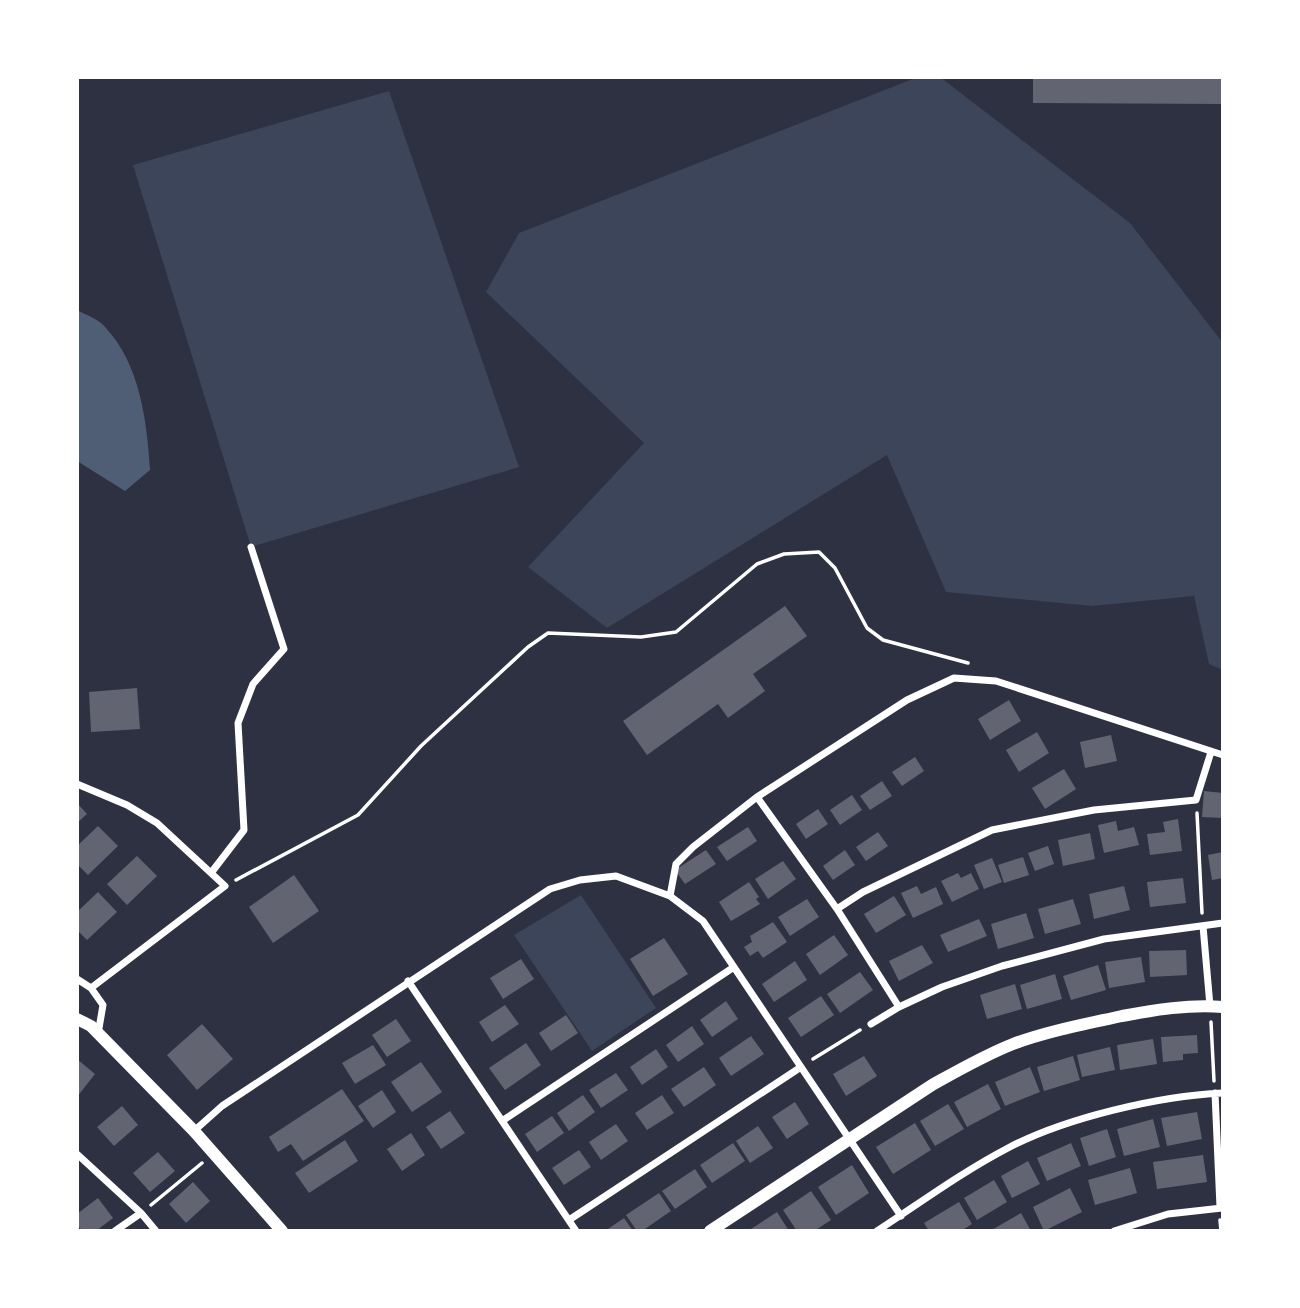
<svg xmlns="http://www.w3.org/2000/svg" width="1300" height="1308" font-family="'Golos Text',sans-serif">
<rect width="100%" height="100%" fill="#2d3142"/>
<path fill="#3c4559" d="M918,77H940L1130,223L1223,343V670L1209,664L1194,596L1092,606L946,592L887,455L607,628L528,567L644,443L486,292L519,233Z
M389,91L519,467L251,547L133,165Z
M581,895L656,1008L592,1051L514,935Z"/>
<path fill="#4f5d75" d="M77,310C86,315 99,319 105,327C140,364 147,421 150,470L125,491L77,461Z"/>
<path fill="#626471" d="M1033,77H1223V104L1033,103Z
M785,606L807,636L753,674L765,691L728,718L718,704L647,755L623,721Z
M137,688L140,729L91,732L89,692Z
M1009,700L1021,721L990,740L978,719Z
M1037,732L1049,753L1019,772L1006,750Z
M1111,735L1117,761L1085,768L1080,742Z
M915,757L924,771L902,786L892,772Z
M1064,769L1076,789L1045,809L1032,788Z
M882,781L892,796L870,810L860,796Z
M1204,791L1223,793V818L1202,817Z
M852,795L862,810L840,825L830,810Z
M77,803L87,814L77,823Z
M818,809L828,824L806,839L796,824Z
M1178,819L1182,851L1150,855L1147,834L1165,832L1163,822Z
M1116,821L1118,831L1134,827L1139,845L1104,853L1098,825Z
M98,826L118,846L88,875L77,864V846Z
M748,827L757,841L727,861L717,847Z
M878,832L888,846L866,861L856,847Z
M1090,833L1095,859L1063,866L1058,840Z
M1048,846L1054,864L1035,871L1028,853Z
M706,850L716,864L685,884L675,870Z
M845,850L855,865L833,880L823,866Z
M1223,852V878L1212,880L1208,855Z
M137,856L157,876L127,905L107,884Z
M1023,857L1029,875L1004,883L998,865Z
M992,858L1002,882L984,889L974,865Z
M783,861L796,879L768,899L755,879Z
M958,873L961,878L971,873L979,889L952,902L941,881Z
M294,875L319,911L273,943L249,907Z
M1183,878L1186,903L1150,907L1147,882Z
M749,882L759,897L756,899L760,904L731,921L719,902Z
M917,886L921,894L936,887L943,904L913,918L901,893Z
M1124,886L1130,910L1094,919L1089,894Z
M98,892L117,912L87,940L77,930V912Z
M894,896L906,915L876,933L864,914Z
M807,899L819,917L790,936L778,917Z
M1073,899L1081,924L1045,934L1038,909Z
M1026,913L1034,938L998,949L991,924Z
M979,919L987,936L948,952L940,935Z
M773,922L787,942L763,958L758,951L750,956L744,947L752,942L750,936Z
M834,935L848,955L820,975L806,954Z
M664,938L688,974L653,996L630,959Z
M922,945L933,963L899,981L889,961Z
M1186,950L1187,975L1150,977L1149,951Z
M1141,957L1145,982L1109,988L1105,962Z
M521,959L534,979L503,999L490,978Z
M795,961L807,980L774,1002L762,984Z
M1098,965L1106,990L1071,1000L1063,976Z
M860,972L873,990L840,1013L827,994Z
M1055,974L1062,999L1027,1009L1020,985Z
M1015,984L1022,1009L987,1019L980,995Z
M821,996L834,1015L801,1037L788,1018Z
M726,1001L738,1019L712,1037L700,1020Z
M505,1005L519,1024L492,1042L479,1022Z
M566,1015L578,1033L551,1051L539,1033Z
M396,1019L411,1041L387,1057L372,1035Z
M202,1024L233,1059L197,1090L167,1055Z
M692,1026L704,1044L678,1062L666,1045Z
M1197,1035L1198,1053L1183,1054V1060L1163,1062L1161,1037Z
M751,1036L764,1054L731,1076L719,1058Z
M1153,1039L1157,1064L1120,1070L1117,1045Z
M526,1043L541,1065L505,1090L489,1068Z
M373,1045L386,1065L355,1084L342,1063Z
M1110,1047L1115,1070L1082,1077L1077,1055Z
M656,1049L668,1067L642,1085L630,1067Z
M864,1056L877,1076L846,1096L833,1074Z
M1073,1056L1080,1080L1044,1091L1037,1067Z
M77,1059L95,1074L77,1097Z
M421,1062L442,1092L412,1112L391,1082Z
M704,1067L716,1085L684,1107L671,1089Z
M1030,1067L1040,1092L1005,1106L995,1082Z
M616,1073L628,1090L601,1108L589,1090Z
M988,1084L1001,1109L967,1127L954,1102Z
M342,1089L364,1121L303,1161L291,1144L278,1152L269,1137Z
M382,1090L396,1112L373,1128L358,1106Z
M583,1095L595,1112L569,1131L557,1113Z
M662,1095L674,1113L647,1130L635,1113Z
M795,1102L809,1124L787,1139L772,1117Z
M948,1104L964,1129L935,1146L920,1121Z
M122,1106L138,1125L114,1146L97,1127Z
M450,1111L465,1133L441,1149L426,1127Z
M1197,1112L1202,1139L1167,1146L1161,1118Z
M552,1116L564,1133L537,1152L525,1134Z
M1153,1119L1160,1147L1124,1156L1117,1129Z
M915,1123L931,1150L893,1174L876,1147Z
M616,1124L628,1141L601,1160L589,1142Z
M758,1126L773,1148L750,1163L736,1141Z
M1107,1129L1116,1157L1089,1166L1080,1138Z
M411,1133L425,1155L402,1171L387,1149Z
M345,1140L358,1161L309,1193L295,1173Z
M733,1143L745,1161L712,1183L700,1165Z
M1071,1143L1081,1166L1047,1181L1037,1158Z
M579,1150L591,1167L564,1185L552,1168Z
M158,1152L175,1171L150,1192L133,1173Z
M1203,1155L1207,1182L1157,1189L1153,1162Z
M1028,1161L1040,1184L1012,1198L1001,1176Z
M852,1165L869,1193L836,1215L818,1187Z
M1130,1168L1137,1193L1095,1205L1088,1180Z
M695,1169L707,1187L675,1209L662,1191Z
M994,1180L1007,1202L977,1220L964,1198Z
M193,1182L210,1201L186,1223L169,1204Z
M1070,1188L1082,1212L1044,1231L1033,1207Z
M811,1191L831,1220L814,1231H797L783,1210Z
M659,1193L671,1211L642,1231H637L626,1215Z
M98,1198L113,1218L96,1231H82L77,1224V1214Z
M959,1202L972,1224L961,1231H929L924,1223Z
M777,1212L789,1231H748Z
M1021,1213L1031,1231H990Z
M624,1218L633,1231H605Z"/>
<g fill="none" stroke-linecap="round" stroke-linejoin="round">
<path stroke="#fff" stroke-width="3.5" d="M1197,813L1202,913
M236,880L358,815L421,746L528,647L548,633L641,637L676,632L757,564L784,554L819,552L835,568L867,628L883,640L968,663
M1211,1022L1214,1081
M813,1059L860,1030
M151,1205L202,1163
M1220,1220L1221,1231"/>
<path stroke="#fff" stroke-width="7" d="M77,784L127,805L157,823L225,886L91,988L103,1005L98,1034
M757,797L837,909L899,1007
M211,873L244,830L238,723L253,684L284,649L251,547
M670,896L676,864L693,847L757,797L907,700L954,678L996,681L1223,755
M837,909L863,892L992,830L1094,810L1196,800L1211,752
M1203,926L1210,1006
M77,979L91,988
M408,981L576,1231
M871,1024L899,1007L942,987L1002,966L1104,939L1223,923
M1215,1093L1220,1207
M502,1121L734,967
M194,1131L222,1106L550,889L580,880L616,876L670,896L703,921L901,1216
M77,1154L141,1213L156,1231
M569,1220L801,1067
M115,1231L141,1213
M877,1231C920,1203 962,1172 1008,1148C1065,1118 1158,1096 1223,1093
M1114,1231L1168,1214L1222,1208"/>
<path stroke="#fff" stroke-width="12" d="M77,1019L91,1026L194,1131L282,1231
M710,1231L932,1085C959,1070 985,1055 1013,1044C1048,1031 1086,1024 1122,1016C1154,1010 1190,1004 1223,1007"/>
</g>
<rect width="1300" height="1308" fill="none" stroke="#ffffff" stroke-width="158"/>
</svg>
